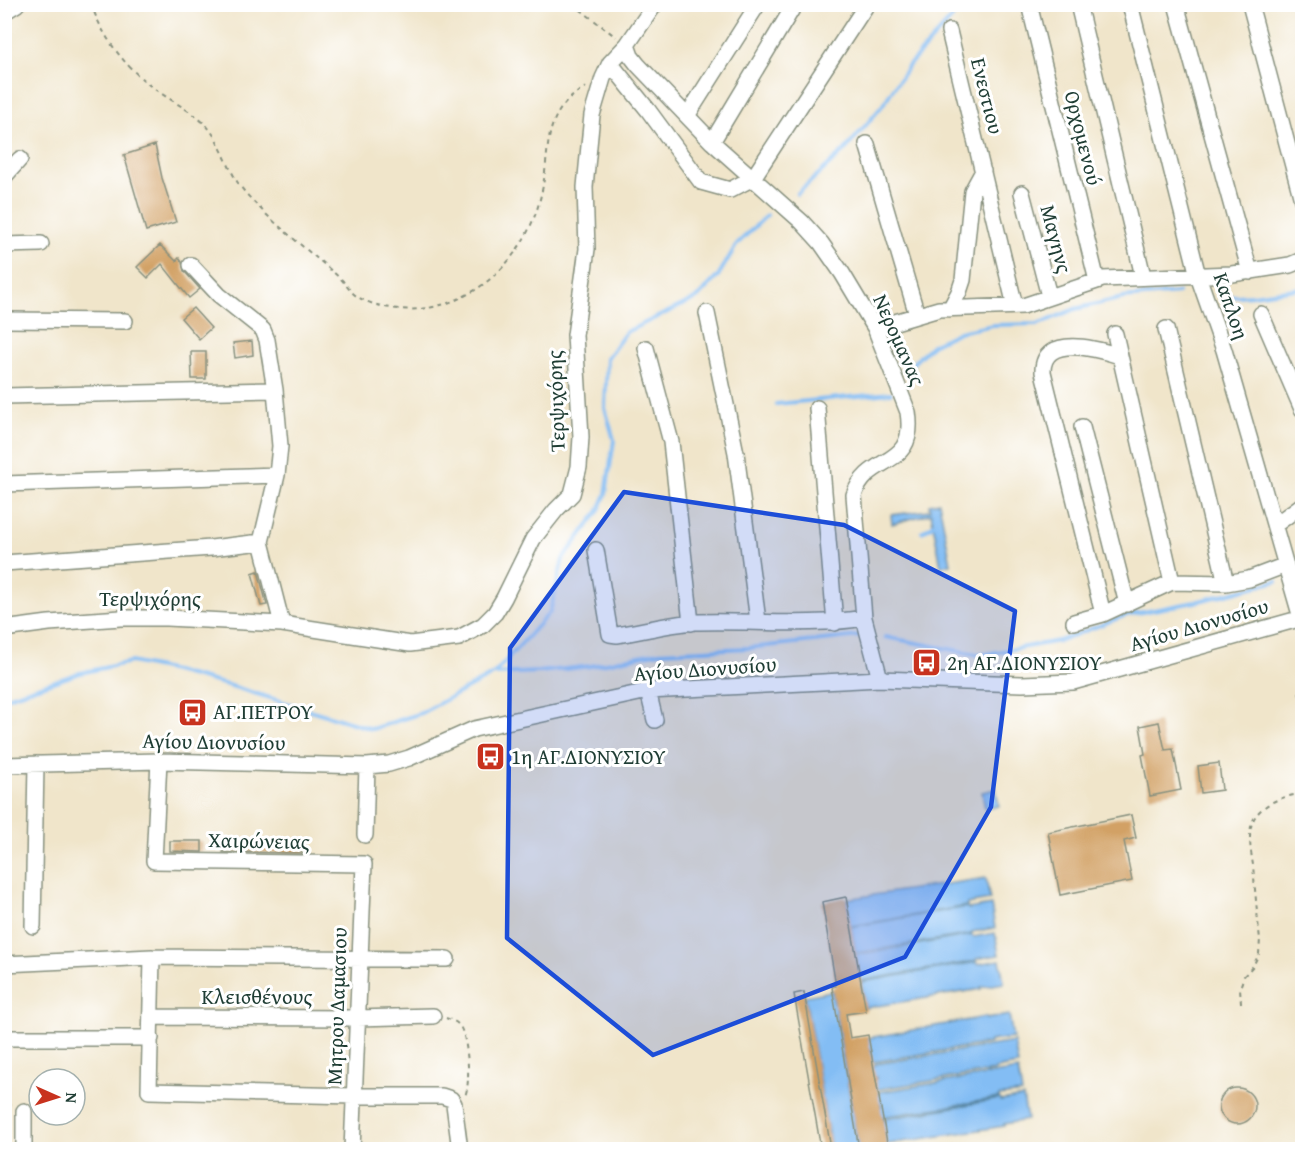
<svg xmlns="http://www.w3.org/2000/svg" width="1307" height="1154" font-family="'Gentium Book Plus',serif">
<rect width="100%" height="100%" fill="#fff"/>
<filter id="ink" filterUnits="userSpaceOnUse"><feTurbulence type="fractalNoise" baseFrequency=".0167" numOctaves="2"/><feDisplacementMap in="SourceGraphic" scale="12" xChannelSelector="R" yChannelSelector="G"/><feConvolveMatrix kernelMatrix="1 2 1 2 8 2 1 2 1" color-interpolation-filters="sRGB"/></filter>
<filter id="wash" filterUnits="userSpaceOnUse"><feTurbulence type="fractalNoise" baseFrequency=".008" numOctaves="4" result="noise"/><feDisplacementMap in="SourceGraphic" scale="24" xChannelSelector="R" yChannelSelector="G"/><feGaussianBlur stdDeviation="1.35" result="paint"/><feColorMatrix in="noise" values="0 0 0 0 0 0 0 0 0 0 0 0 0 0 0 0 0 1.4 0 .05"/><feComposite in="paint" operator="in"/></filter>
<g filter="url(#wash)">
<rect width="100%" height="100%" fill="#f0e5ca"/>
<path fill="#83bdf4" stroke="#517d94" stroke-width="1.5" d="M939,502L951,564L941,566L931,513L892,524L891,515L930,510L929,504Z
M996,789L999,806L985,809L982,792Z
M986,878L990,900L967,904V906L851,926L850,924L847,899Z
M991,905L995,928L972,932V934L856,953L851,927L967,907L968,909Z
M995,933L999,955L976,959V961L860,981L856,955L972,935L973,937Z
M1000,960L1004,983L981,987V989L865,1008L861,982L977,962V964Z
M832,991L859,1149H831L805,996Z
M1009,1015L1013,1038L990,1041V1043L855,1065L853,1055L872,1051L871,1049L853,1052L851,1041L986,1017V1019Z
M1014,1042L1018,1065L995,1069V1071L860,1092L858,1082L876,1079V1077L857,1079L856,1069L874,1066L875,1064Z
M1018,1070L1022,1093L999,1096V1098L864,1120L881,1107V1104L860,1097L879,1093V1092Z
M1023,1097L1027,1120L1004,1124V1126L869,1147L885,1134V1132L865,1124L884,1121V1119L1000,1099V1101Z"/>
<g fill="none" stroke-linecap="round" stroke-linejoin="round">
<path stroke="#83bdf4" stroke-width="4" d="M797,194L845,150L882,106L909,65L953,17L958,4
M1221,297L1253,295L1302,288
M910,366L932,345L959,332L993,325L1039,324L1075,309L1123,298L1178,293
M776,404L891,393
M922,532L937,522
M885,637L981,655L1059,641L1127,615L1195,602L1277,581
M494,674L550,612L563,559L598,512L606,494L614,440L605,408L607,358L626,332L697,298L718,276L737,244L767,215
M4,698L80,673L131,662L174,671L231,686L372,729L421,713L494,674L539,672L591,666L659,652L749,648L860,636"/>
</g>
<g id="blocks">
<path fill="#d2a165" d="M155,145L162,178L176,222L146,231L124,155Z
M160,245L176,261L179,258L182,262L184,271L200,289L189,298L162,264L148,278L137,267Z
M193,308L211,328L199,339L181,318Z
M252,341L253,355L235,358L233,343Z
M191,352H206V379H192Z
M258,571L267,605L261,606L252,573Z
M1159,722L1165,750L1173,749L1181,790L1150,796L1142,755L1145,754L1140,726Z
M1219,763L1222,790L1201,793L1198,766Z
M1131,815L1136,838L1124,841L1132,881L1060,895L1048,832Z
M170,841H202V852L170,851Z
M275,841L306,842L305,853L223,852V843H275Z
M846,897L866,1011L846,1014L850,1038L868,1035L888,1148L878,1149H859L832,987L836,986L822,902Z
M804,992L831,1149H821L794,994Z
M1219 1106a18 18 0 1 1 36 0a18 18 0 1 1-36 0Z"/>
</g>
</g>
<g filter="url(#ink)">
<use href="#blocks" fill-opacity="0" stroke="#88917f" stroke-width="1.5"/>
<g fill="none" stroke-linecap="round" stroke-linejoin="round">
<defs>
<path id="minor" d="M1029,4L1097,281
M1078,4L1143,276
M1130,4L1198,276L1224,350L1301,618
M1176,4L1250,272
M1250,4L1302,200
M4,12L17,4
M949,31L1015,306
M627,45L631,56L638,65L712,142L802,222L821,243L842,273L875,328L908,412C917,470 869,452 854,495L864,618L880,679
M610,63L648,110L701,182L730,190L753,178L867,4
M687,116L758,4
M712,142L795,4
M867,144L917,315
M4,177L20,159
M1022,193L1049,296
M4,245L41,244
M950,309L959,292L963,280L972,191L983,171
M707,313L736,453L758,621
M1261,314L1302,409
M4,320L125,321
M875,328L939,309L1023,306L1103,279L1232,274L1290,265L1302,260
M1166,329L1226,583L1249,579L1286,565
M1115,334L1172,582
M646,348L671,442L691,623
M4,396L275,390
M817,408L835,623
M1082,427L1127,604
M4,484L277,475
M1275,525L1302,505
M261,542L282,624
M596,550L610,634L617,635C642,631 669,624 694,622C751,620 809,627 864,618
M4,563L211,548L261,542L277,475L280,446L275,390L267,340L263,330L219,295L191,265
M1103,614L1043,372C1042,333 1098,349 1120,356
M1074,622L1103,614L1172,582L1226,583
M4,629L49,623L121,618H167L282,624L410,644L459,638L483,625L495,613L504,598L533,539L556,510L572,494L579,467L581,437L575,335L587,249L585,187L592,115L603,78L610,63L627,45L655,4
M648,691L655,720
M159,761L154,861L364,864L352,1150
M4,765L159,761L367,766L389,764L409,758L474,729L648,691L880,679L1022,684L1073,682L1302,618
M365,835L367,766
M33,926L36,764
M152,957L149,1091L354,1096H442L451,1099L454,1104L460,1150
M4,964L152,957L447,959
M152,1017L357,1018L433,1016
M4,1038H151
M24,1150V1111"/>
</defs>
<use href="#minor" stroke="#88917f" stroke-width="18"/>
<path stroke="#88917f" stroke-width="2" stroke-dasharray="4.5 4.5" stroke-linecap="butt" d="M91,4C104,40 126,68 156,90C172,101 191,111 205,124C223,143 227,171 244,191C272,224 310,251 342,280C347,286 351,293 358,297C374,307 401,311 420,309C481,303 528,253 541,195C552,149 539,114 586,87
M573,4L616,37
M1302,675L1299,693L1302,703
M1241,1003L1240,988L1244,976L1253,966L1259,954L1260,939C1257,914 1255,890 1253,865C1251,852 1248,835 1252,823C1259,804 1285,795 1302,794
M446,1018C451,1020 455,1021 459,1025C468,1036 471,1083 465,1096
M4,1100L12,1105"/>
<use href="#minor" stroke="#fff" stroke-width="15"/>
</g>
</g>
<path fill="#1d4ed8" fill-opacity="0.2" stroke="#1d4ed8" stroke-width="4.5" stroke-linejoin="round" d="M624,492L844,525L1015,611L991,807L905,957L653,1055L507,938L510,648Z"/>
<defs>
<symbol id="bus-square" viewBox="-11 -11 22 22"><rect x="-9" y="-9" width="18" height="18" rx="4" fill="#c8321e" stroke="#fff"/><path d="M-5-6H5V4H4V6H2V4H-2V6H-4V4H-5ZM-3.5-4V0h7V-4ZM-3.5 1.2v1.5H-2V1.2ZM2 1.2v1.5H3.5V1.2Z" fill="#fff"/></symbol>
</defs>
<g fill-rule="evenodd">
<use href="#bus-square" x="910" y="646" width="33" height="33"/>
<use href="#bus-square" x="176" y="696" width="33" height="33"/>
<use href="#bus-square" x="474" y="740" width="33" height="33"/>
</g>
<g text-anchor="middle" stroke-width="6" stroke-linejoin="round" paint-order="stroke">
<g font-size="21" fill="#1f3d34" stroke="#fff">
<text transform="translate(987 96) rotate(76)" y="7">Ενεστιου</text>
<text transform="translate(1083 138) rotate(76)" y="7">Ορχομενού</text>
<text transform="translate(1056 239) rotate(75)" y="7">Μαγηνς</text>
<text transform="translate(1231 306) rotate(71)" y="7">Καπλοη</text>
<text transform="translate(899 340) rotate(66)" y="7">Νερομανας</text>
<text transform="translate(556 401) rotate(-92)" y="7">Τερψιχόρης</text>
<text x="150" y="606">Τερψιχόρης</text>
<text transform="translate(1199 625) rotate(-16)" y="7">Αγίου Διονυσίου</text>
<text transform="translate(705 669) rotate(-4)" y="7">Αγίου Διονυσίου</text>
<text transform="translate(214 742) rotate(1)" y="7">Αγίου Διονυσίου</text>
<text transform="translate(259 841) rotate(1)" y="7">Χαιρώνειας</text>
<text x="257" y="1004">Κλεισθένους</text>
<text transform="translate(337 1006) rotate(-88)" y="7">Μητρου Δαμασιου</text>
</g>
<g font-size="21" fill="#1f3d34" stroke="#fff" text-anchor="start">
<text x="947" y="670">2η ΑΓ.ΔΙΟΝΥΣΙΟΥ</text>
<text x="213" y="719">ΑΓ.ΠΕΤΡΟΥ</text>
<text x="511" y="764">1η ΑΓ.ΔΙΟΝΥΣΙΟΥ</text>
</g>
</g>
<rect width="1307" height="1154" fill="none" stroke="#fff" stroke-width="24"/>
<g transform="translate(57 1097) rotate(93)"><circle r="28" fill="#ffffff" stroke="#a5b1ae" stroke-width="1.5"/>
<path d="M0-4.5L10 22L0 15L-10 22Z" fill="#c8321e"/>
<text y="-9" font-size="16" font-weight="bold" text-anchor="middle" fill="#1f3d34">N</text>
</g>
</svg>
